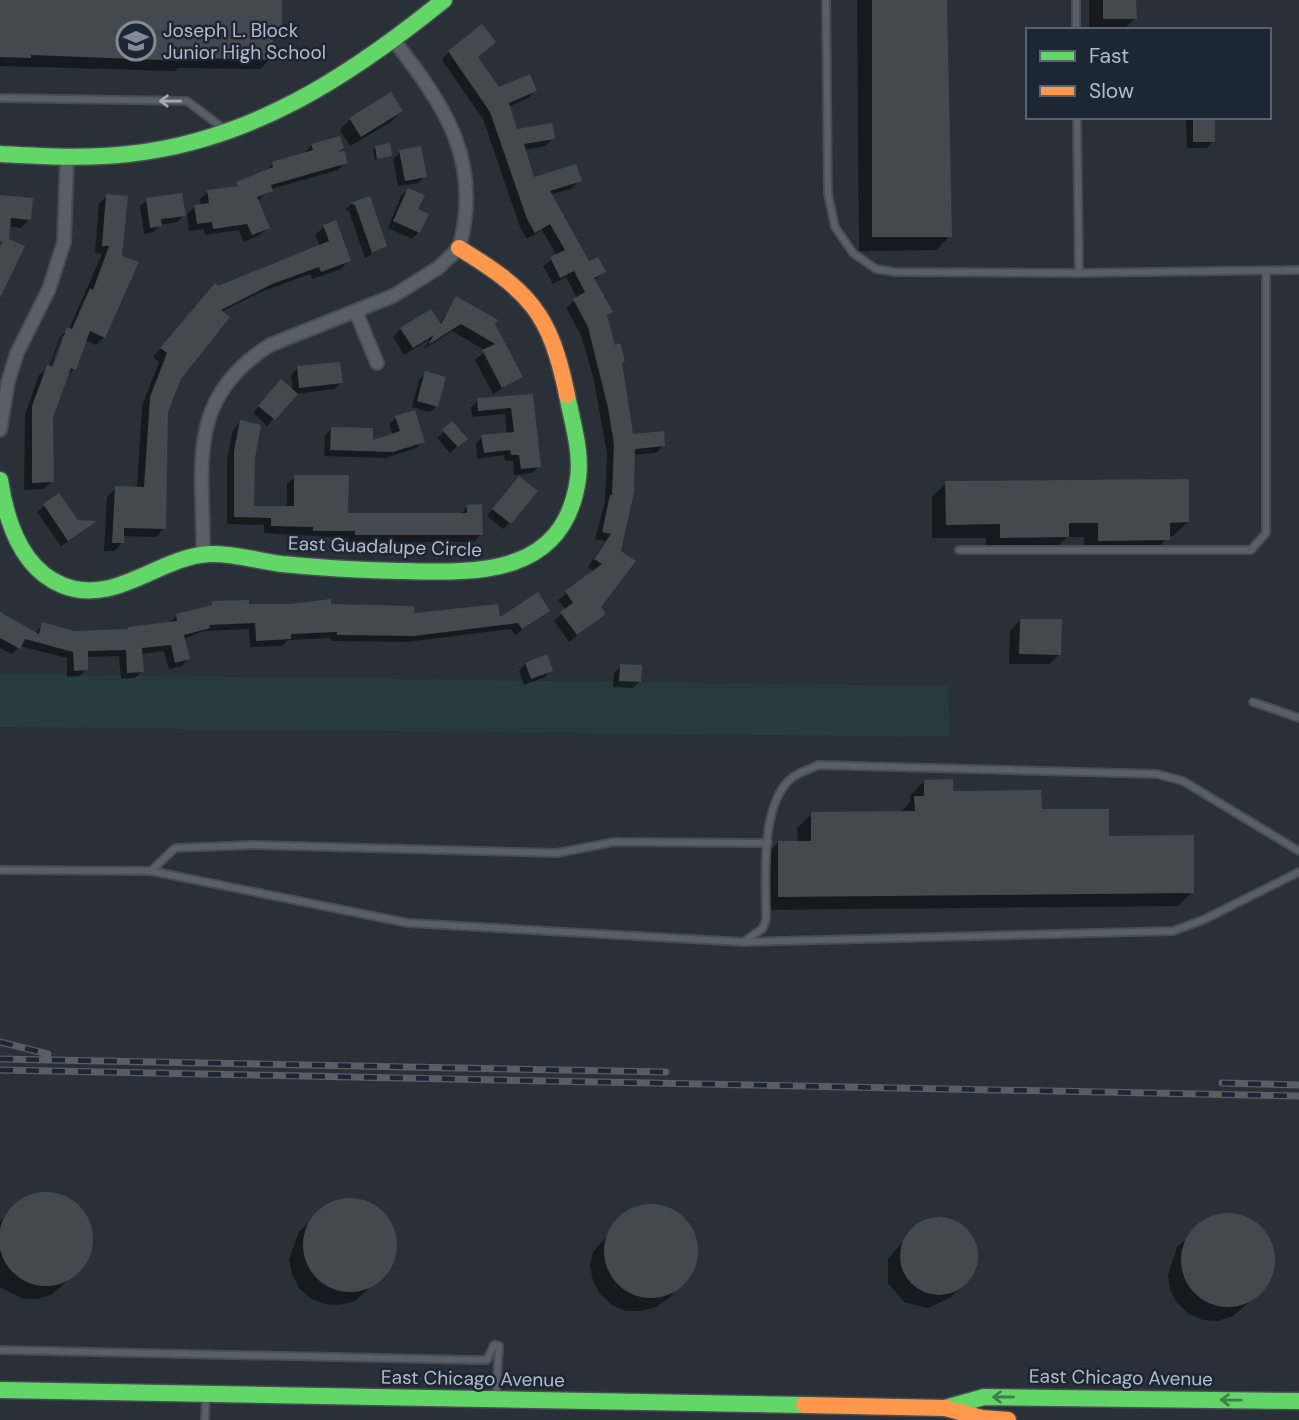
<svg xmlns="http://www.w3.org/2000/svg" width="1299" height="1420" font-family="'DM Sans',sans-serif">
<rect width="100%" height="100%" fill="#2a3038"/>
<path fill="#273a3e" d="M0,674L948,686L950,737L0,727Z"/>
<path fill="#0007" fill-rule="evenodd" d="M0,0H280V27L271,36L270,59L260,69L178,68L175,71L0,66Z
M857,0H946L950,236L936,250L859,251Z
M1089,0H1135V18L1123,30H1089Z
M449,52L476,57L499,89L535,91L528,98L508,107L516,131L553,139L545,146L523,150L533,179L580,180L572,188L550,195L589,263L604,272L593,281L611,312L606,317L620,363L631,435L663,445L656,453L633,455L599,607L604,614L569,642L554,621L566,610L558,600L594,572L588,567L605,541L595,539L605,502L607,453L593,376L581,335L566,308L577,298L566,277L553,284L543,266L557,256L542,230L527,239L520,227L483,119L442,60Z
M401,111L391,122L350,146L340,130L350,119Z
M1186,117H1213V141L1207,148H1187Z
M312,145L335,154L346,162L338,170L271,189L257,201L268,227L260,235L244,242L239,230L205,235L204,229L189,231L187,214L195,207L201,206L200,199L208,192L233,188L264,172L273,164L304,153Z
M376,147L390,155L375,160L373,150Z
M400,152L425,176L418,183L398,186L393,159Z
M408,190L416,210L419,232L412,239L388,228L401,196Z
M107,196L127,198L104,337L96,345L85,340L74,369L66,377L51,417L52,481L44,489L24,490L25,415L39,375L49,367L60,337L69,329L102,254L95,253L99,204ZM62,336H66L52,376L48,374Z
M0,198L29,219L21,228L7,226L0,233Z
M369,198L385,246L365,258L349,211L345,210L351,204Z
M147,200L184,215L177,222L160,225L154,232L144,234L140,206Z
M324,227L349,260L341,269L312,279L310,274L261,292L221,312L180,378L167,411L164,528L156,537L123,536V542L114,551H104L107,497L116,488L137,489L142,406L159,362L153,357L207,293L320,246L315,235Z
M457,298L493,324L521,376L493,394L475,360L486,351L452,331L424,349L430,339L404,355L393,337L401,329L439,324Z
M298,368L341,383L334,389L295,394L267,426L253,413L275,388L293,392L291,375Z
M426,373L437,406L430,412L412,407L419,380Z
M531,396L539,466L532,473L514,475L513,461H505L504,455L477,459L476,444L482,437L507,434L505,414L472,417L471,407L478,400Z
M396,418L423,441L416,448L385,458L324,456L325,436L331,429L371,442L393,435L389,424Z
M240,422L253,458L252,507L287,508V484L295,477L346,515L461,514L468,506L481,534L474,542H348V538L264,533V525L227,524V460L233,430Z
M452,424L465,439L450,453L437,438Z
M946,483L1188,522L1173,536H1168L1154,554L1084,555V537H1067L1053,551L986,552V538H932V497Z
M513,485L509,523L503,529L487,516Z
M59,495L77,522H93L61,546L37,512Z
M213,603L329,606L499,620L548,610L515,635L511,629L406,642L331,641V638L288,640L282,646L250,647L249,629L204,631L183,639L188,659L182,666L169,669L164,651L141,654L142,671L135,678L121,679L119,656L86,657V669L80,676L67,677V658L20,646L12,654L0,648V614L35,634L43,624L74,633L126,631L170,622L177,615L208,608Z
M1020,620L1060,654L1049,664H1009L1010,631Z
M525,664L551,670L545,677L524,685L519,671Z
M621,666L640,681L633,688L613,687L614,673Z
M924,781L952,792L1040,811L1107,838L1192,892L1178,906L765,910L764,857L778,843L798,842L797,828L812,814L901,812L910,802V796Z
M34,1195L63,1197L85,1215L92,1243L88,1258L79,1271L51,1295L36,1299L21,1298L0,1287V1221Z
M352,1199L379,1210L389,1220L395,1249L391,1264L383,1276L355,1301L340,1305L325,1304L310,1298L299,1288L292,1274L289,1259L299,1232L314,1217L338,1201Z
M654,1206L668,1209L690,1227L697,1255L693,1270L669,1298L656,1307L641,1311H626L612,1305L600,1294L593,1281L590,1266L593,1252L626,1214Z
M1216,1216L1245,1218L1267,1236L1274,1264L1270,1279L1261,1292L1233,1316L1218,1321L1203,1320L1189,1314L1177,1303L1170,1290L1168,1275L1177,1247Z
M941,1218L963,1227L976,1247L977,1259L966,1282L951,1297L928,1308L904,1302L888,1283V1259L918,1224Z"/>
<path fill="#444950" d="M0,0H282V27H273L272,60L187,58V61L31,55V58L0,57Z
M872,0H947L952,237H872Z
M1103,0H1136L1137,19H1103Z
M482,24L496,42L478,57L499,87L530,74L537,91L509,103L517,129L552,123L555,139L524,144L534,177L576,164L582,181L550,191L589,261L598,257L606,272L594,278L613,312L607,315L615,345L620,343L625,361L622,362L633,434L664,431L665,446L635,449L634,492L621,551L636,561L601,607L606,614L577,635L560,612L573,603L565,591L602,564L594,559L611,534L602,532L610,495H612L614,444L608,408L588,327L573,299L585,292L574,271L560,278L550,257L565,250L550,224L535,233L527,219L490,112L448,51Z
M391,92L403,111L361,137L349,118Z
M1193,117H1215V142H1193Z
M340,136L344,148L337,152L344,151L348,163L271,185L273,191L257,197L270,228L252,235L247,224L213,229L212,222L197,224L194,205L209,203L207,190L238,186L236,182L273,167L272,162L313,150L311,144Z
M390,143L392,156L377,159L375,146Z
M421,146L427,177L405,181L399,150Z
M408,188L425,195L418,209L429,214L420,233L393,221Z
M182,193L186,216L161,219L162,226L150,228L146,198Z
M106,194L128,196L122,256L139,262L105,338L90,331L76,370L71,368L53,417L54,482L32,483V406L47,365L53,367L67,327L72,329L90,288L93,290L109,246H102Z
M0,195L33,198L31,220L11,218L9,239L25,246L0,298V247L3,242L0,241Z
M370,196L387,246L372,253L355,205L350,203Z
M336,220L351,261L321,272L319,267L272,284L221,310L230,317L181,379L168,412L166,529L124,528V543H112L115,486L144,487L150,397L167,353L160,348L215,283L218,286L329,241L323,225Z
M456,296L498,320L495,324L523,377L502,388L482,350L495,344L461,324L428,345L434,335L413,348L400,328L431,309L441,324Z
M340,362L343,383L299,388L297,366Z
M425,371L446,377L438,407L417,401Z
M281,379L298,394L275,420L258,406Z
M533,394L541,467L521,469L519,455H511L510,450L484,453L481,435L514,432L511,408L478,411L477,398Z
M415,410L425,442L393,452L330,450L331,427L373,428V440L400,431L395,416Z
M240,420L261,425L255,458L254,506H294V475H349L348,513H467V505L482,504L483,535H355V531H313V527L271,526V518L234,517V451Z
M452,421L468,439L458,447L442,430Z
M519,476L538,491L511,524L492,509Z
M1189,479V522L1170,523V540L1098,541V523H1069V537L1000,538V524L946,525L945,481Z
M59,493L78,520L97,521L68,541L43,504Z
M538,592L550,611L522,629L518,623L414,636L337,635V632L291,634V639L256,641L255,623L209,625L210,628L184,635L190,659L175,663L171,645L142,648L144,672L127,673L126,650L88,651V670L74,671L73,652L25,639L20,649L0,638V612L39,634L42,622L74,631L128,629V627L177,621L176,614L212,605V601L249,600V604H290L331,599V604L414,606V613L498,604L500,617Z
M1020,619H1062L1061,655L1019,654Z
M547,654L553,671L531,679L525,663Z
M620,664L642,665L641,682L619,681Z
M953,779V791L1041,790L1042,809H1109V836L1194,835V893L778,897V841H811V812L915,811L914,796H924V780Z
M-1 1239a47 47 0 1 1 94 0a47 47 0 1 1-94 0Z
M303 1245a47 47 0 1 1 94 0a47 47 0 1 1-94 0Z
M604 1251a47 47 0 1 1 94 0a47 47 0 1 1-94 0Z
M1181 1260a47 47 0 1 1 94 0a47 47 0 1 1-94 0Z
M900 1256a39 39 0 1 1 78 0a39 39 0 1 1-78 0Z"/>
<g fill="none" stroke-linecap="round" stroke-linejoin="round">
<defs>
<path id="lane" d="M826,0L828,194L835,227L853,253L876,269L895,272L1079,273
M1076,0V30
M0,98L187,101L224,129
M1077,117L1079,273L1299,270
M959,550H1251L1266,533V271
M1253,702L1299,718
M0,870L151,871L408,923L743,942L1173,931L1203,920L1299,872
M151,871L175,848L252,845L557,853L614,842L768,843
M745,941L763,928L766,919C766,881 759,802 793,777C800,772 810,769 818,765L1157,774L1183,781L1299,851
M0,1350L473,1360H487L494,1345L499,1346L496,1398
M205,1420L206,1396"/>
<path id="street" d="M356,312L377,363
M0,430L8,382L17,353L49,289L64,242L67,158
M203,554C204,465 184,400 270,345L393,296L438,268L459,248C483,162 445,106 395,42"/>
<path id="fast" d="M0,154C43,156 85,159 128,154C251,141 350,76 444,0
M0,480C6,520 21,568 62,585C114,607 158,557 209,554C233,553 258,561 282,564C321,568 360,570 399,571C477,573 564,577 578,479C582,452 572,421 567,395
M0,1390L804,1405
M945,1408L984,1397L1299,1401"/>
<path id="slow" d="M459,248C529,291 550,312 567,395
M804,1405L945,1408L982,1418L1008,1420"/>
</defs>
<use href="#lane" stroke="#484c53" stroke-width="10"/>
<use href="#street" stroke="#484c53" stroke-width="16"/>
<use href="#fast" stroke="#484c53" stroke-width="19"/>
<use href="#slow" stroke="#484c53" stroke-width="19"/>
<use href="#lane" stroke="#5a5e66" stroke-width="6"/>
<use href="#street" stroke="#5a5e66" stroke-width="12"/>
<use href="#fast" stroke="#63d668" stroke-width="16"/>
<use href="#slow" stroke="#ff974d" stroke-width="16"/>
<defs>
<path id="rail" d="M0,1042L48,1054
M0,1059L666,1072
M0,1070L1299,1096
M1222,1083L1299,1085"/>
</defs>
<use href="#rail" stroke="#595d64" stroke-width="7"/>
<use href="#rail" stroke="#1d2633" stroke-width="4.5" stroke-dasharray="13" stroke-linecap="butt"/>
</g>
<defs><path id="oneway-shaft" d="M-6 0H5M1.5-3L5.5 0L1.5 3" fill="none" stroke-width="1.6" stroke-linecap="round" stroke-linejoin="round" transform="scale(1.75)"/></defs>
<use stroke="#a2a9b5" href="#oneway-shaft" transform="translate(170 101) rotate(-179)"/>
<g stroke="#407e4e">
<use href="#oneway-shaft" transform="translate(1003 1397) rotate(180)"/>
<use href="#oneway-shaft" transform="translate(1231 1400) rotate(-179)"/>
</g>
<defs>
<symbol id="school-ring" viewBox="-11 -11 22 22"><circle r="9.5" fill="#1d2633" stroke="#848b96" stroke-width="1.5"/><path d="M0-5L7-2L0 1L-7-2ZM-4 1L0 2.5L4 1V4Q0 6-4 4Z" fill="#848b96"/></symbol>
</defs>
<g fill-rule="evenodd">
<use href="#school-ring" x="114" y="19" width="44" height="44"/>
</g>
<g text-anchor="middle" stroke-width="5" stroke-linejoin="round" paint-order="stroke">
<g font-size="19" fill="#b4bcc9" stroke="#1d2633" text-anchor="start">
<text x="163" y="37">Joseph L. Block<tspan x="163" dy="22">Junior High School</tspan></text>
</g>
<g font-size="19" fill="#b4bcc9" stroke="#1d2633">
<text transform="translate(385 546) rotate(2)" y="7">East Guadalupe Circle</text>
<text transform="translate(1121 1377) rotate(1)" y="7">East Chicago Avenue</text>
<text transform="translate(473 1378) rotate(1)" y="7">East Chicago Avenue</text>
</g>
</g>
<rect x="1026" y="28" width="245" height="91" fill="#1d2633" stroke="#59626f" stroke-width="2"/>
<rect x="1040" y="51" width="35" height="10" fill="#63d668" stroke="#59626f" stroke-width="2"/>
<text x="1089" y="63" font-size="21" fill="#b4bcc9">Fast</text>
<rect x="1040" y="86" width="35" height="10" fill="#ff974d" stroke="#59626f" stroke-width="2"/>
<text x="1089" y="98" font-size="21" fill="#b4bcc9">Slow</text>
</svg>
